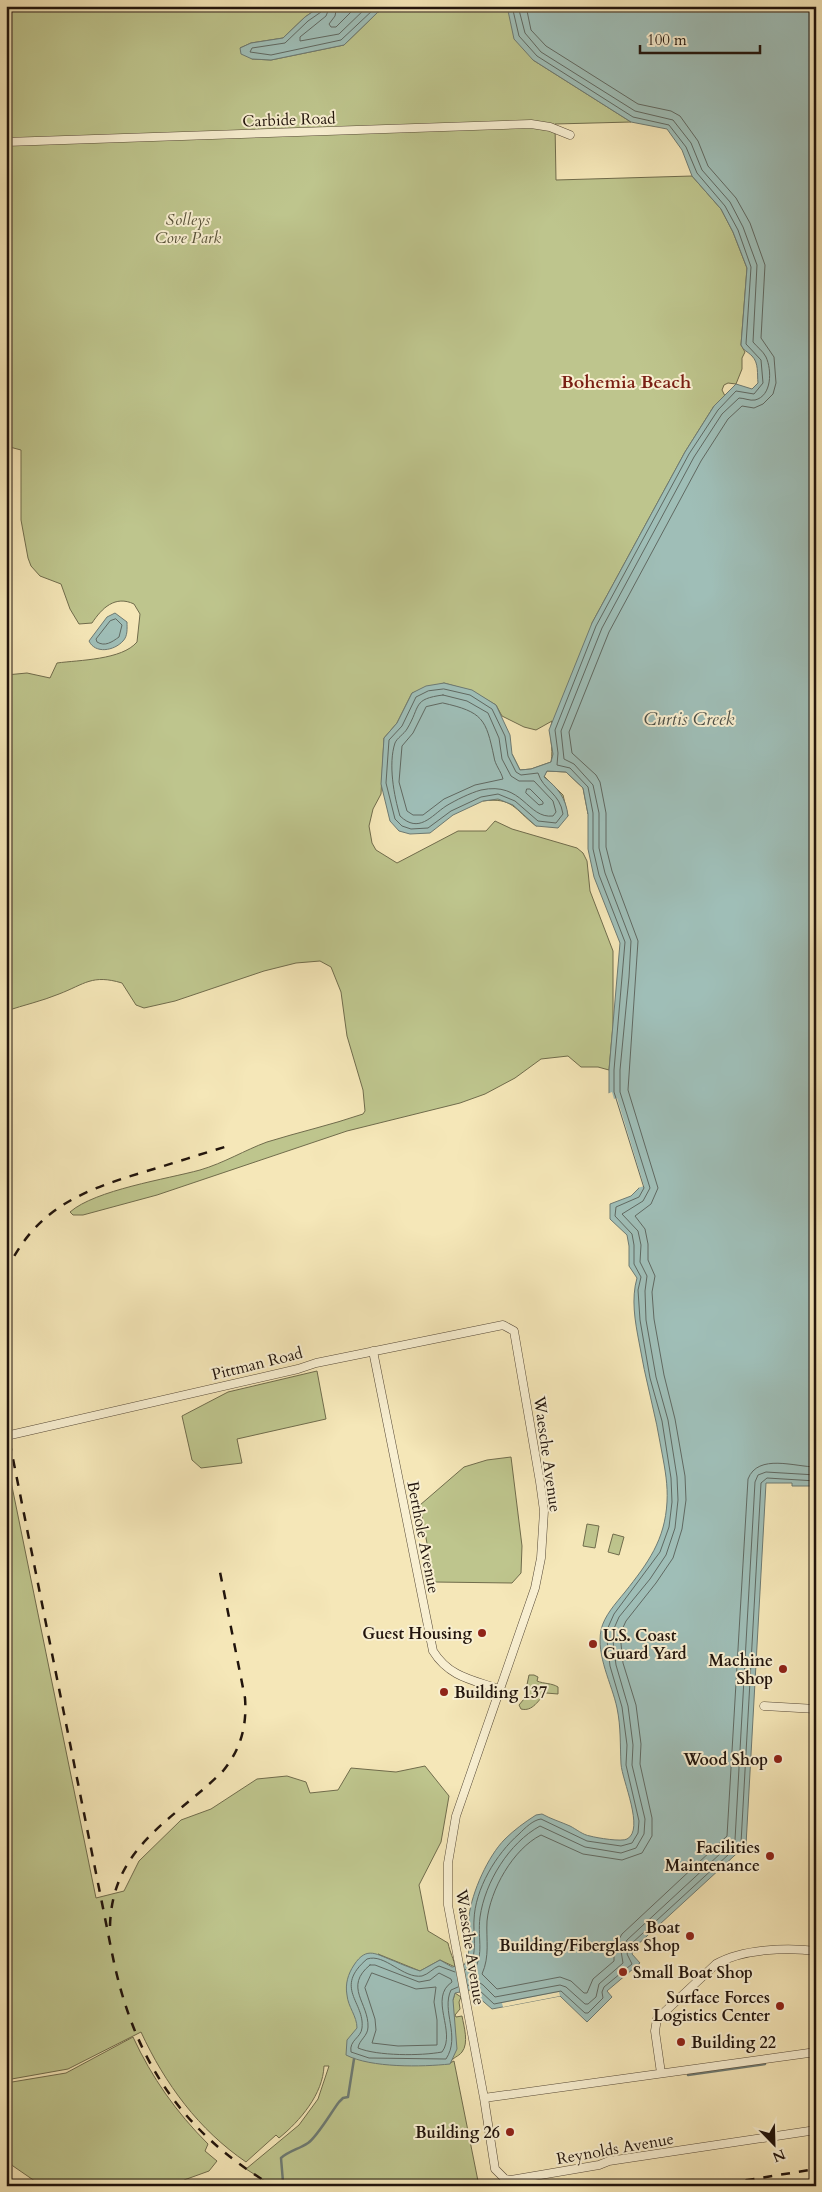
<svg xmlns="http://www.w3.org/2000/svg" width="822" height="2192" font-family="Cardo,serif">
<rect width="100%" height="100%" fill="#f5e7b8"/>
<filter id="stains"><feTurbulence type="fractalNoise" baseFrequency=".004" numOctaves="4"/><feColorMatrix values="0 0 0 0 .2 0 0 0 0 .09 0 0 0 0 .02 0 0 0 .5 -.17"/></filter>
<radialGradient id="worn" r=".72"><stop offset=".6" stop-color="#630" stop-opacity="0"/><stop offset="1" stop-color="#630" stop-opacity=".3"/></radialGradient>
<path fill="#bec58d" stroke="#706c4c" d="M6,6H321L305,17L283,38L251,43L240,48L252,59L271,60L344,45L378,12L394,6H507L533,60L631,122L555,124L556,180L692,176L721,209L733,232L747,268L741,345L745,352L742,358V369L736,384L728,383L724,385L722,390L725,396L714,406L685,452L592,623L588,814L583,788L566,772L547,771L544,776L563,795L568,816L536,826C514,809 513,797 483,801L512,754L520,770L531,769L551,762C554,748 548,735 552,721L536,730L524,727L502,716L496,705L472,691L444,683L412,693L397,723L384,738L381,794L373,809L369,826L372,843L376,850L397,863L458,831H486L495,821L512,829L577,848L583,853L587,861L590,891L613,951V1025L609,1070L598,1067H581L568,1056L541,1059L515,1078L485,1094L460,1103L347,1131L157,1195L83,1215H73L70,1212C95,1190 167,1179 200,1170C224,1163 245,1150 267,1142C299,1132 331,1125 363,1114L365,1111L363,1090L347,1036L341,992L331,967L320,961L296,963L264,971L175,1001L144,1008L136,1005L122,983C92,974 85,984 59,994C42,1001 24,1005 6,1011V675L27,673L50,678L57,663C79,660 122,660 137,642L140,614L134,604C115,595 102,608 92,623L79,624L70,609L61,584L40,576L31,566L28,558L21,520V450L6,446Z
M317,1371L326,1419L237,1439L242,1463L201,1468L192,1460L182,1416L228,1392Z
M6,1457L96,1898L124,1891L139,1861L181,1820L211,1809L257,1779L287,1776L306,1782L310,1793L338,1790L351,1768L396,1772L425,1766L449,1796L441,1842L419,1885L428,1931L448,1943C450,1953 454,1959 455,1967L440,1960L420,1971L378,1954L453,2000L455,1993L461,1997L459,2002L460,2009L455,2015L456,2017L462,2016C464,2027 469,2043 462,2052C458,2057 453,2057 450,2063L454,2061L479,2186H273L246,2169L299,2125L318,2099L329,2066H324C323,2094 300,2121 279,2138L276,2135L246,2162C199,2130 165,2084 141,2032L68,2069L6,2080Z
M511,1457L522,1546L521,1573L512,1583L434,1582L420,1505L464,1467L487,1460Z
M587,1524L599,1526L595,1548L583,1546Z
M613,1534L624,1537L619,1555L608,1552Z
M529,1675H534L538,1677L537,1681C544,1684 552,1683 558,1687V1694L546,1693C538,1700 533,1712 521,1709L519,1705L524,1699Z
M133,2037C152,2078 176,2112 208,2144L205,2151L217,2161L209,2171L184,2180L181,2186H42L13,2166L6,2158V2083L66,2073Z"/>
<path fill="#9fbeb7" stroke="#6d7a73" d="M321,6H394L378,12L344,45L271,60L252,59L241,54L240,48L251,43L283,38L305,17Z
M507,6H816V1486H792V1483H766L746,1845L635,1947L632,1954L640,1963L607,1991L612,1997L587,2022L560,1996L492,2009L470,1990L455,1993L453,2000L457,2049L450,2064C422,2067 371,2068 346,2055L347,2040L357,2028C357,2016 348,2007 347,1995C345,1984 348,1974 354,1965C367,1945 377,1955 394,1961C403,1965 411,1968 420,1971L440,1960L452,1967L464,1965C473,1954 467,1930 469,1916C472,1892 488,1856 505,1839C514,1830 525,1822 536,1815L542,1814C551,1819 561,1822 570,1826C576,1829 583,1835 590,1836C597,1838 622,1842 627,1839C645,1830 622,1780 621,1764C620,1745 621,1727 617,1708C612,1684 596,1656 601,1630C604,1616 616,1603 625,1592C648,1563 665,1540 667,1502C668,1485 665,1469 662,1453C656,1415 645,1379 639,1342C635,1321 631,1299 637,1278L629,1266V1246L627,1235L610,1219V1204L631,1196L639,1188L609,1093V1070L620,943L594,877L588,849V814L583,788L566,772L547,771L544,777C558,788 566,798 568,816L558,828L536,826L513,805L498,799L483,801L453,815L430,833L410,834L399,831L390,821L381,784L384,738L397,723L412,693L426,686L444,683L472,690L496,705L510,735L512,754L520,770L531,769L551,762L553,754L549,730L592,623L685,452L714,406L736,384L752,389L758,383C757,374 759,363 752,356C747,351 744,351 741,345L747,268L733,232L721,209L692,176L682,150L667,129L631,122L533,60L514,39Z
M115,613L127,622C127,628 128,636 123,641C114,651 95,654 89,641L107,617Z"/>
<path fill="#f5e7b8" d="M612,1092L614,1099L617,1098L644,1186L635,1189L607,1094Z
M559,1992L560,1996L503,2007L502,2003Z"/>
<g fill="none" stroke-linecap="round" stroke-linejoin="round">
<path stroke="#606962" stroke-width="1" d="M323,6L321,12L308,21L285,43L252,48L250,52L271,55L341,40L374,9L379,6
M330,6L326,16L300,37V41L339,34L368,6
M337,6L335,16L329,24L331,27H336L357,6
M518,6L525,33L541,52L635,111L673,120L691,143L702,170L730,202L743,227L757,265L753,342C757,347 763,351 766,357C772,370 772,396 755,400C750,401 744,398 739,398L722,414L694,457L602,628L561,731L564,759L574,764L593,785L599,813V848L605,873L631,941L629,977L620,1070V1092L650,1188L643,1201L622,1214L638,1231L641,1245L640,1262L647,1276L645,1291L646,1320L656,1377L668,1420L677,1477L678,1500L675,1528L666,1555L650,1579L619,1617L612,1633L616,1665L628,1706L633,1745L632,1765L645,1819L644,1834L636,1848L621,1853L585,1847L540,1826C509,1843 485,1882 480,1917C477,1941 486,1956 470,1976L483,1985L495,1997L560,1985L566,1987L585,2004H588L596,1997L599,1984L623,1963L621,1951L627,1940L735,1840L755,1482L758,1475L766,1472L816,1475
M526,6L531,30L546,46L638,104L671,111L680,116L698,141L708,166L736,198L750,223L765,265L761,338L774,357L776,383L773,394L763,404L754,408L742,406L728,419L701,461L609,632L569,732L572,753L596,775L600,782L606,813V847L612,871L638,941L628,1090L658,1188L651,1204L635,1216L645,1229L648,1244V1260L655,1276L652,1292L654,1319L664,1375L675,1419L685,1476L686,1500L682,1529L673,1558L656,1583L626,1621L620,1634L623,1663L636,1705L641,1744L640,1764L652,1818V1836L642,1853L622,1860L583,1854L541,1835C513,1849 490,1890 487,1921C486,1940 490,1956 482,1974L497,1989L560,1977L571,1981L584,1993H587L593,1979L614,1961V1948L622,1934L727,1836L748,1479C758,1453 795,1467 816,1467
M116,619L122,625L119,637C112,642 105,647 97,642L96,639L110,621Z
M444,689L470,695L492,709L505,736L508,756L516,772L521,775L538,773C543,790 560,793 563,814L556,823L538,821L515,801L498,794L481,797L451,811L428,828L411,829L402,826L395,819L386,783L389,740L402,726L416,697L428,691Z
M443,695L467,701L488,713L499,738L502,759L511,776L519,781H534L553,801L556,812L553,816C527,819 523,781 481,790C470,793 456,800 446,806C431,816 419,834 400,816C394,796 388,764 395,743C397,738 404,734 407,729C421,706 412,699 443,695Z
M443,703C483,712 486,719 494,757C495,765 501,771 503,779L475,785L444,799L423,815H413L407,811L399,782L402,746L413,733L426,707Z
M527,789H530L543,802V804L539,805L526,793Z
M370,1965H375L419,1982L430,1980L439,1973L451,1979L452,1982C428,1998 457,2032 442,2052C421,2056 377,2056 358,2048C359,2040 368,2036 368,2027C369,2003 343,1987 370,1965Z
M465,1970C479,1961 473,1935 474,1920C475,1889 496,1854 519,1834C525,1828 533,1820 541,1819L587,1841L621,1846L632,1843L638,1833L639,1821L626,1765L627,1745L622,1707L610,1666L606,1632L614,1614L660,1552L669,1527L672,1502L671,1478L662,1421L650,1378L640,1320L638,1290L641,1277L634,1264V1245L632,1234L615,1216L616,1207L639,1197L644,1188L614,1092V1070L625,942L599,875L593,849V813L588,787L570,768L557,765L558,753L555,730L596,626L689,454L718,410L736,391L754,394L763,383L761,360L746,344L751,267L738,230L725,206L697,173L686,147L669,125L633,117L537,56L519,36L512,6
M455,1972L439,1966C433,1968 429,1974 422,1976C403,1979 385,1953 367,1959C333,1988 365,2002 362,2028C361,2038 349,2040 351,2052L369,2058L446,2059C461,2036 441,2011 451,1990L458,1987
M372,1973L416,1989L436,1987L434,2002L437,2020V2045L398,2046L372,2043L376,2030L375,2019L365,1988Z
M468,1985L478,1989L494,2004L561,1991L585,2013H588L603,1998L602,1992L604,1987L632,1964L627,1954L631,1944L741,1843L761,1483L767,1478L816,1481"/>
<path stroke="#6d7a73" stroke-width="2.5" d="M688,2075L765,2064
M283,2182L281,2158C289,2151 299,2149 308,2143C317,2137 332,2111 339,2102L343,2098L348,2097L354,2059"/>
<defs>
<path id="minor" d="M6,142L531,124L550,127L570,135
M373,1351L433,1651C449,1677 473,1680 499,1689
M6,1436L298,1369L316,1363L503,1325L514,1331L540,1482L544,1511L541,1558L535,1588L456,1816L448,1863V1905L484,2098L816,2052
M764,1706L816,1709
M661,2073L655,2031L657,2019L716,1964C742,1949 787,1947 816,1951
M484,2098L495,2169L505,2179L511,2180L599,2165L609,2161L816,2130"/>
</defs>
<use href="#minor" stroke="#564937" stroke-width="9"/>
<use href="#minor" stroke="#f8efd1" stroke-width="8"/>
<path stroke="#21140c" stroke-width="2.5" stroke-dasharray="9 9" stroke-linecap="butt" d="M6,1272C36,1207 84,1190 147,1171C174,1163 201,1154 228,1146
M6,1424L112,1953C133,2058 180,2131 273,2186
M110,1926C112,1846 174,1820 223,1771C241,1749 247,1726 245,1698L220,1572
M710,2186L816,2169"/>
</g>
<g fill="#8f2418" stroke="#f8efd1" stroke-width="2">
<circle cx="482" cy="1633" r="5"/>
<circle cx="593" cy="1644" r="5"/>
<circle cx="783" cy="1669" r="5"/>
<circle cx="444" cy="1692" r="5"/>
<circle cx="778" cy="1759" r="5"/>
<circle cx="770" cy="1856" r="5"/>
<circle cx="690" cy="1936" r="5"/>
<circle cx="623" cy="1972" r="5"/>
<circle cx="780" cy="2006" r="5"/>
<circle cx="681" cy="2042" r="5"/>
<circle cx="510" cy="2132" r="5"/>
</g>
<g text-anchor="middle" stroke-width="4" stroke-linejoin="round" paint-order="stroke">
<g font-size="16" fill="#21140c" stroke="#f8efd1">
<text transform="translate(289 119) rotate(-2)" y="6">Carbide Road</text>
<text transform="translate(257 1363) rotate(-14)" y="6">Pittman Road</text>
<text transform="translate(548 1454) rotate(82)" y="6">Waesche Avenue</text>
<text transform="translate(424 1537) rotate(79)" y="6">Berthole Avenue</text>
<text transform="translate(471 1947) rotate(81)" y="6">Waesche Avenue</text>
<text transform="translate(615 2148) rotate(-10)" y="6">Reynolds Avenue</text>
</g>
<g font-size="16" font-style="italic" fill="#585239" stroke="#f8efd1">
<text x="188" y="225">Solleys<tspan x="188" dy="18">Cove Park</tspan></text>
</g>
<g font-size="16" font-weight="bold" fill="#21140c" stroke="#f8efd1" text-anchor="end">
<text x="472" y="1639">Guest Housing</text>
<text x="603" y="1641" text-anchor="start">U.S. Coast<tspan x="603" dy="18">Guard Yard</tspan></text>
<text x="773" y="1666">Machine<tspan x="773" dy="18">Shop</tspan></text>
<text x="454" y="1698" text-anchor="start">Building 137</text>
<text x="768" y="1765">Wood Shop</text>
<text x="760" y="1853">Facilities<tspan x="760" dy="18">Maintenance</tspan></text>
<text x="680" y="1933">Boat<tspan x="680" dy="18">Building/Fiberglass Shop</tspan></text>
<text x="633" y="1978" text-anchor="start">Small Boat Shop</text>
<text x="770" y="2003">Surface Forces<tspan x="770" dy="18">Logistics Center</tspan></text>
<text x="691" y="2048" text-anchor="start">Building 22</text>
<text x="500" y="2138">Building 26</text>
</g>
<g font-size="18" font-weight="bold" fill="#7a1f14" stroke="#f8efd1">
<text x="626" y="388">Bohemia Beach</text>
</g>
<g font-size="18" font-style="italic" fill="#4d5048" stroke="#f8efd1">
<text x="689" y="725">Curtis Creek</text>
</g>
</g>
<rect width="822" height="2192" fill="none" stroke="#f5e7b8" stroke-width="25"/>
<rect x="8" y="8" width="807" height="2177" fill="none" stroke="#21140c" stroke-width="2.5"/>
<rect x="12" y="12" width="797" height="2167" fill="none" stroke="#21140c"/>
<g transform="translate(774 2144) rotate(157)" stroke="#f8efd1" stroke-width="4" paint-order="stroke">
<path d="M0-4L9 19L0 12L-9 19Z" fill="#21140c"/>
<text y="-8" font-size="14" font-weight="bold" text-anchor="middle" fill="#21140c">N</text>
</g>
<path d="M640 45v8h120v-8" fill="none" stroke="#21140c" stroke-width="2.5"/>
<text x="647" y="45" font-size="15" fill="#21140c" stroke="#f8efd1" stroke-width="4" paint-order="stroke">100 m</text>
<rect width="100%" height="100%" filter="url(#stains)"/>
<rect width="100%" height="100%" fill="url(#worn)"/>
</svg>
